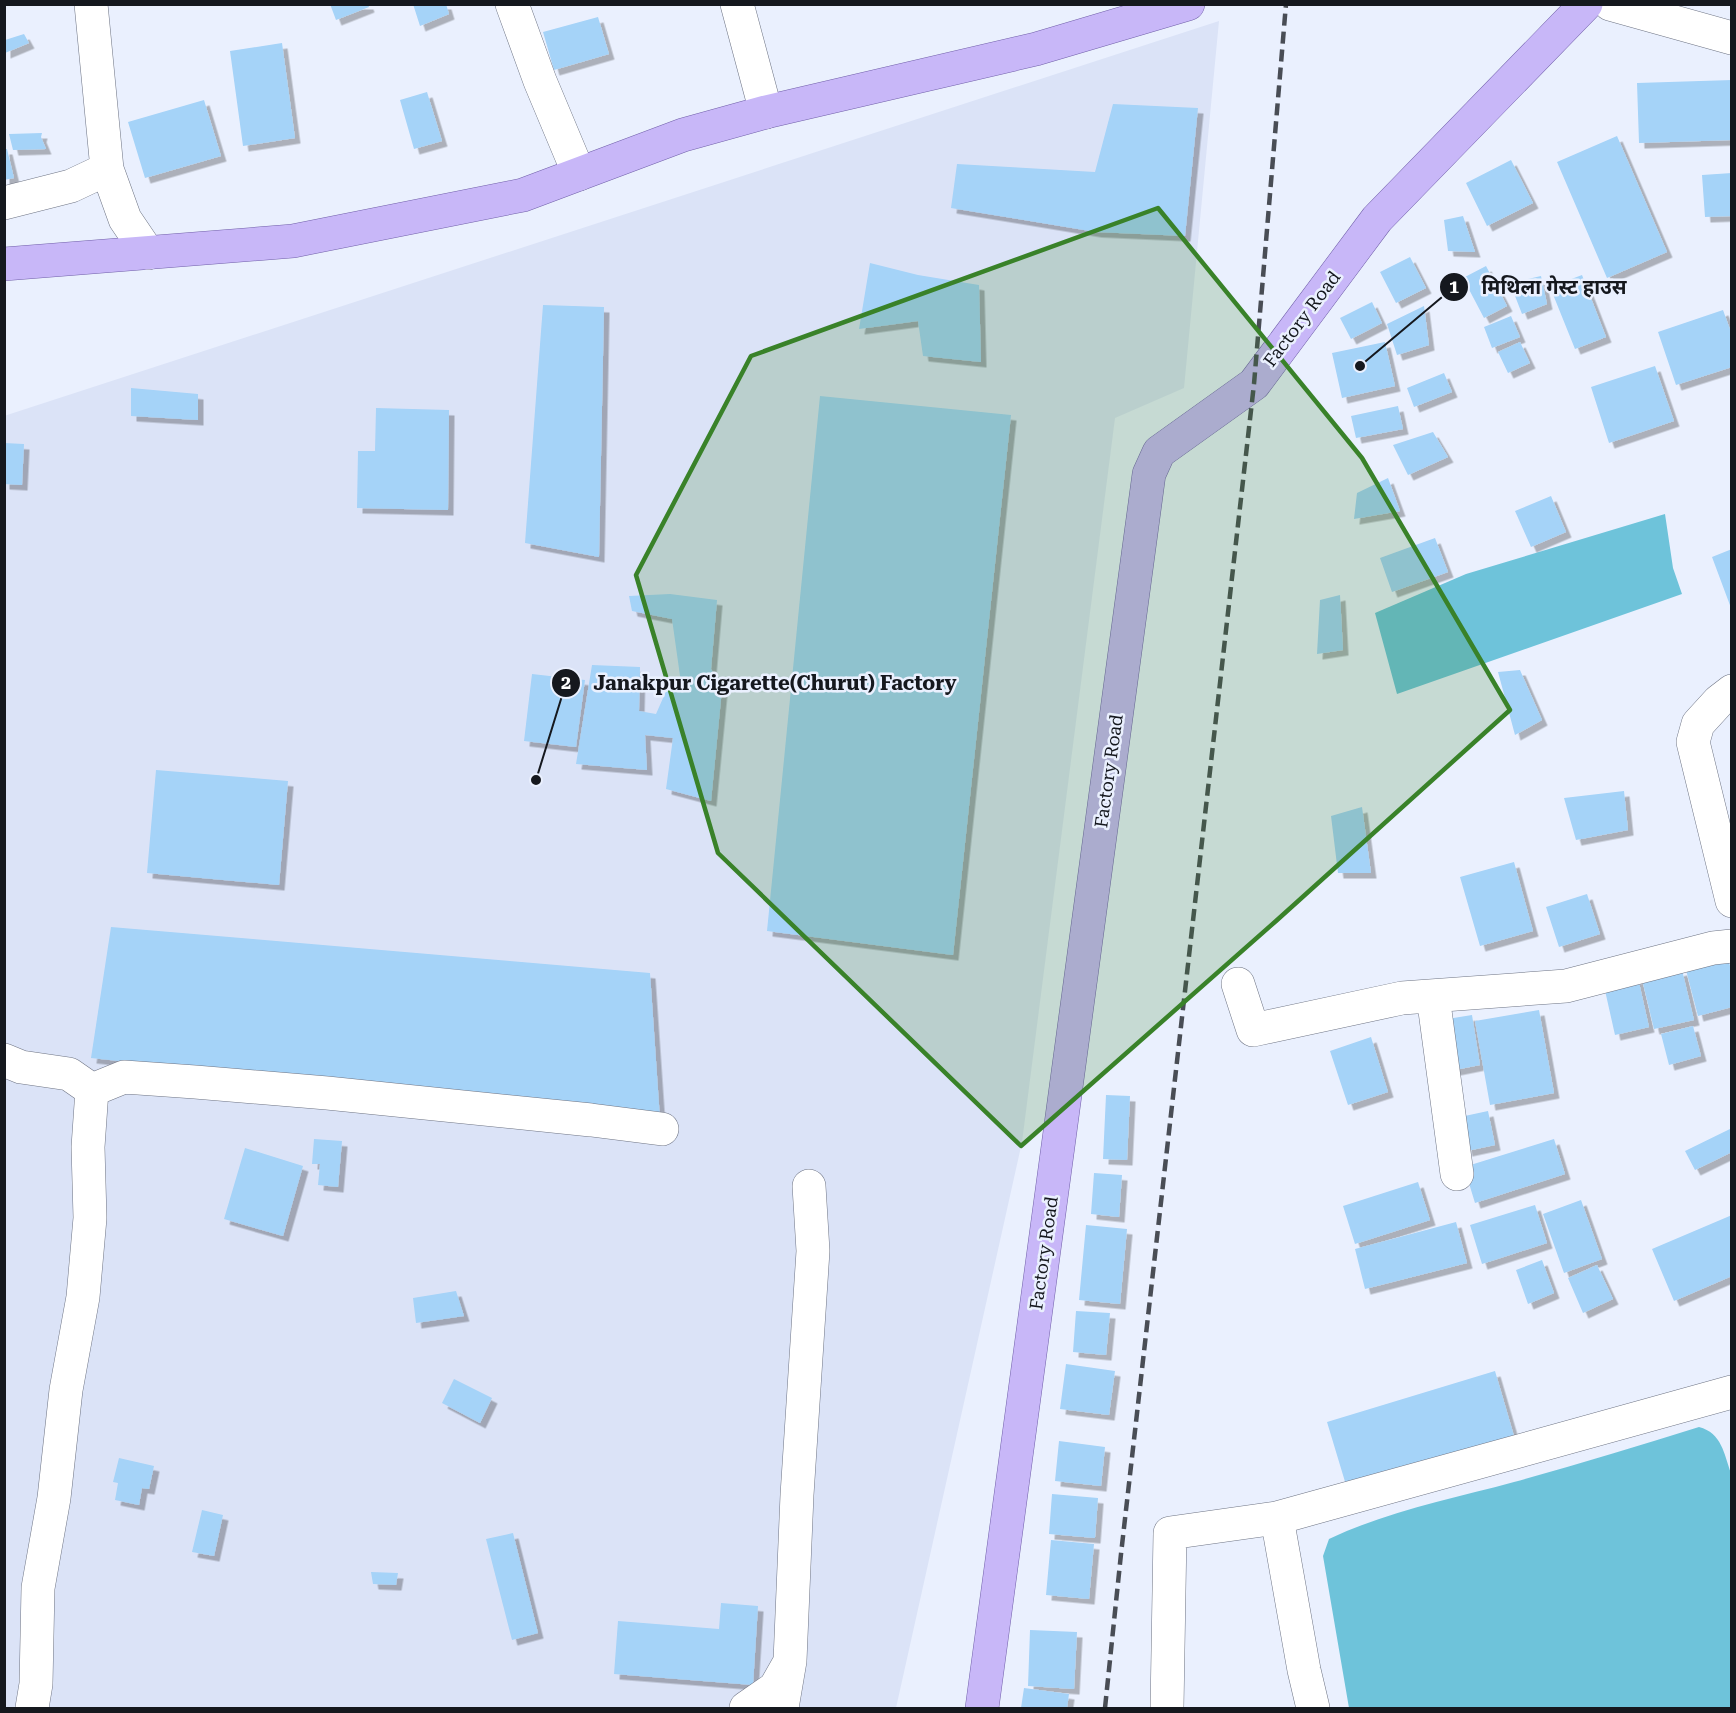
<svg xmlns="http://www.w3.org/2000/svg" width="1736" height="1713" font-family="'Roboto Serif','Noto Sans Devanagari',serif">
<defs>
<filter id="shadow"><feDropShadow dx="5.5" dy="5.5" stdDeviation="0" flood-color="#0004"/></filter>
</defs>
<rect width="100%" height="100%" fill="#eaf0fe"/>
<path fill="#dbe3f7" d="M1219,21L1184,388L1115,418L1022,1142L896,1708H5L4,416Z"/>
<path fill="#6ec3da" d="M1665,514L1673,568L1682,594L1397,694L1375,613L1466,574Z
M1699,1427C1722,1433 1724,1454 1731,1473V1708H1349L1323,1556L1329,1539C1388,1511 1452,1499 1514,1482C1576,1465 1638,1446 1699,1427Z"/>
<path fill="#a5d3f8" filter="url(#shadow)" d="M330,4H368L369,7L336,20Z
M413,4H446L449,14L420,26Z
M598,17L609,54L554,70L543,32Z
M24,34L29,43L5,53V40Z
M282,43L295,138L243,146L230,51Z
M1732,80V140L1639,143L1637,83Z
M427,92L442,141L414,149L400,100Z
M204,100L221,156L145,178L128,122Z
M1113,104L1198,108L1185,236L1096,232L951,208L957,164L1095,172Z
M42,133L41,137L46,149L13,150L9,134Z
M1617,136L1667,252L1607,278L1557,162Z
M4,149H7L14,178L4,180Z
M1511,160L1533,203L1487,226L1466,183Z
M1732,173V216L1705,217L1702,175Z
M1463,216L1475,252L1448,251L1444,220Z
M1410,257L1426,288L1396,303L1380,272Z
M870,263L918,275L979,285L981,362L923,356L918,321L859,329Z
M1486,266L1507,306L1484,318L1463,278Z
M1582,275L1606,337L1575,349L1550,287Z
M1541,276L1547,304L1522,314L1510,283Z
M1372,302L1382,323L1351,339L1340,318Z
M543,305L604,307L599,557L525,543Z
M1424,306L1429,345L1397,355L1387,324Z
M1723,310L1732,335V367L1676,385L1658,332Z
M1511,316L1520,337L1492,348L1484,327Z
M1385,342L1395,386L1342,398L1332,353Z
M1520,342L1530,363L1508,373L1498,352Z
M1655,366L1674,421L1609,443L1591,387Z
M1444,373L1452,392L1414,407L1407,388Z
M131,388L198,394V420L131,416Z
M820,396L1011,415L953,955L767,931Z
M1398,406L1403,429L1356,438L1351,416Z
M376,408L449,410L448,510L357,508L358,451H375Z
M1433,432L1448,457L1408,475L1393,445Z
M4,443L24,444L22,485L4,484Z
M1388,478L1400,511L1354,519L1357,493Z
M1551,496L1566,532L1531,547L1515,511Z
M1435,538L1448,572L1392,592L1380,558Z
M1732,549V608H1731L1712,557Z
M670,594L717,600L711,669L722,689L711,801L666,789L673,738L645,735L647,770L576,764L592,665L640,667L639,711L656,714L667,689L681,683L672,619L632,611L629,596Z
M1340,595L1343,650L1317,654L1320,600Z
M1520,670L1542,720L1515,735L1498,672Z
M532,674L585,680L576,747L524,741Z
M156,770L288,781L279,885L147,873Z
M1624,791L1628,830L1576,840L1564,798Z
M1362,807L1371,873H1338L1331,816Z
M1514,862L1533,931L1480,946L1460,877Z
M1587,894L1600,934L1559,947L1546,907Z
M111,927L650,973L660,1119L91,1058Z
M1728,959L1732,973V1007L1698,1016L1686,970Z
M1682,970L1694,1020L1654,1029L1642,979Z
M1638,978L1649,1027L1615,1035L1604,986Z
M1539,1010L1554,1093L1490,1105L1475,1021Z
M1472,1015L1480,1065L1450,1071L1441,1020Z
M1693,1026L1701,1056L1669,1065L1661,1034Z
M1371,1037L1388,1092L1348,1105L1330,1051Z
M1106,1095L1130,1096L1127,1160L1103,1159Z
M1488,1111L1495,1145L1467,1151L1460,1117Z
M1732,1128V1152L1695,1170L1685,1151Z
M314,1139L342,1141L338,1187L318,1185L320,1164H312Z
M1554,1139L1565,1174L1475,1203L1464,1167Z
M245,1148L303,1166L283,1236L224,1219Z
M1094,1173L1122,1175L1119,1217L1091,1214Z
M1418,1182L1430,1220L1355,1244L1343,1206Z
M1581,1200L1602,1259L1564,1273L1543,1214Z
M1535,1205L1547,1243L1482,1264L1470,1225Z
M1732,1215V1276L1674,1301L1652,1249Z
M1456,1222L1467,1263L1365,1289L1355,1249Z
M1086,1225L1127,1229L1120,1304L1079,1300Z
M1542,1260L1554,1293L1528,1304L1516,1270Z
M1597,1265L1613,1299L1583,1313L1568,1278Z
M456,1291L464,1316L416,1323L413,1298Z
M1076,1311L1110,1313L1106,1355L1073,1352Z
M1066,1364L1115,1371L1109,1415L1060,1409Z
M1495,1371L1514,1436L1346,1485L1327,1422Z
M454,1379L492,1398L480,1423L442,1403Z
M1059,1441L1105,1447L1101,1486L1055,1481Z
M119,1458L154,1466L149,1489L142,1488L139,1505L115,1500L118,1483L113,1482Z
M1052,1494L1098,1498L1095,1538L1049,1534Z
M202,1510L223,1515L214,1556L192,1552Z
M513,1533L538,1633L512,1640L486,1539Z
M1051,1540L1094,1544L1089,1599L1046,1595Z
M371,1572L398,1573L396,1585L373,1584Z
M721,1603L758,1606L753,1685L614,1674L618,1621L719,1629Z
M1030,1630L1077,1632L1074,1689L1028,1686Z
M1024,1688L1069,1694L1067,1708H1021Z"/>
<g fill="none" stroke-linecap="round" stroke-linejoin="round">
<defs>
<path id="minor" d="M91,4L107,169L125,219L148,253
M512,4L540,81L579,174
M737,4L766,112
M1610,4L1732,38
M4,203L71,186L107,169
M1732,691L1719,701L1698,724L1693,742L1732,901
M1238,984L1253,1030L1402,998L1566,986L1713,948L1732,946
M1433,996L1457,1174
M4,1060L21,1067L69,1074L92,1090
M1277,1518L1304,1670L1313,1708
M32,1708L36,1684L38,1588L54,1498L66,1390L83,1297L90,1218L88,1147L92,1090L124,1077L195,1082L327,1093L591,1120L662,1129
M746,1708L775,1688L788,1665
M782,1708L790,1661L797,1495L813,1251L809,1186
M1167,1708L1170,1533L1277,1518L1732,1392"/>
<path id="major" d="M4,264L293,241L523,195L683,135L766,112L1036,49L1188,4
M982,1708L1149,474L1159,452L1254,384L1377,219L1586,4"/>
</defs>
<use href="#minor" stroke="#6e7484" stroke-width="34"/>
<use href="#major" stroke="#7160a9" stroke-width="34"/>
<use href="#minor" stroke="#fff" stroke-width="33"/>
<use href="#major" stroke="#c8b7f8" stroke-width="33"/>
<path stroke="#494d55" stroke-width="4.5" stroke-dasharray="12 6" stroke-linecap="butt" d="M1105,1708L1121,1554L1254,384L1286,4"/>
</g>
<path fill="#398229" fill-opacity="0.2" stroke="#398229" stroke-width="4.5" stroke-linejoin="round" d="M1158,208L1362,458L1510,710L1276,921L1021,1146L718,853L636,575L751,356Z"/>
<g text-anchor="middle" stroke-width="5" stroke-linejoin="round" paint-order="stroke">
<g font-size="18" fill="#15181e" stroke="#eaf0fe">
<text transform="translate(1302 319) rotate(-53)" y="6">Factory Road</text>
<text transform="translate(1109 771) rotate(-82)" y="6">Factory Road</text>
<text transform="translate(1044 1253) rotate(-82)" y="6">Factory Road</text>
</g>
</g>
<path fill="none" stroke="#15181e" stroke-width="2" d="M1360 366L1454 287M536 780L566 683"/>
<g fill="#15181e" stroke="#eaf0fe" stroke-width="2">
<circle cx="1360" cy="366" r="6"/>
<circle cx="536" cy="780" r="6"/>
<circle cx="1454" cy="287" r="15"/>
<circle cx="566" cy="683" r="15"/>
</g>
<g font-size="18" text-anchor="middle" font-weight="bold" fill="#fff">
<text x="1454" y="293">1</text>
<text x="566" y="689">2</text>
</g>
<g font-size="20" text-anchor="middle" font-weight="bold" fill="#15181e" stroke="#eaf0fe" stroke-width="5" stroke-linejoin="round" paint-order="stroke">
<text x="1554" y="294">मिथिला गेस्ट हाउस</text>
<text x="775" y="690">Janakpur Cigarette(Churut) Factory</text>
</g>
<rect width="1736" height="1713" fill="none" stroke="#15181e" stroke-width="12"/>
</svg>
